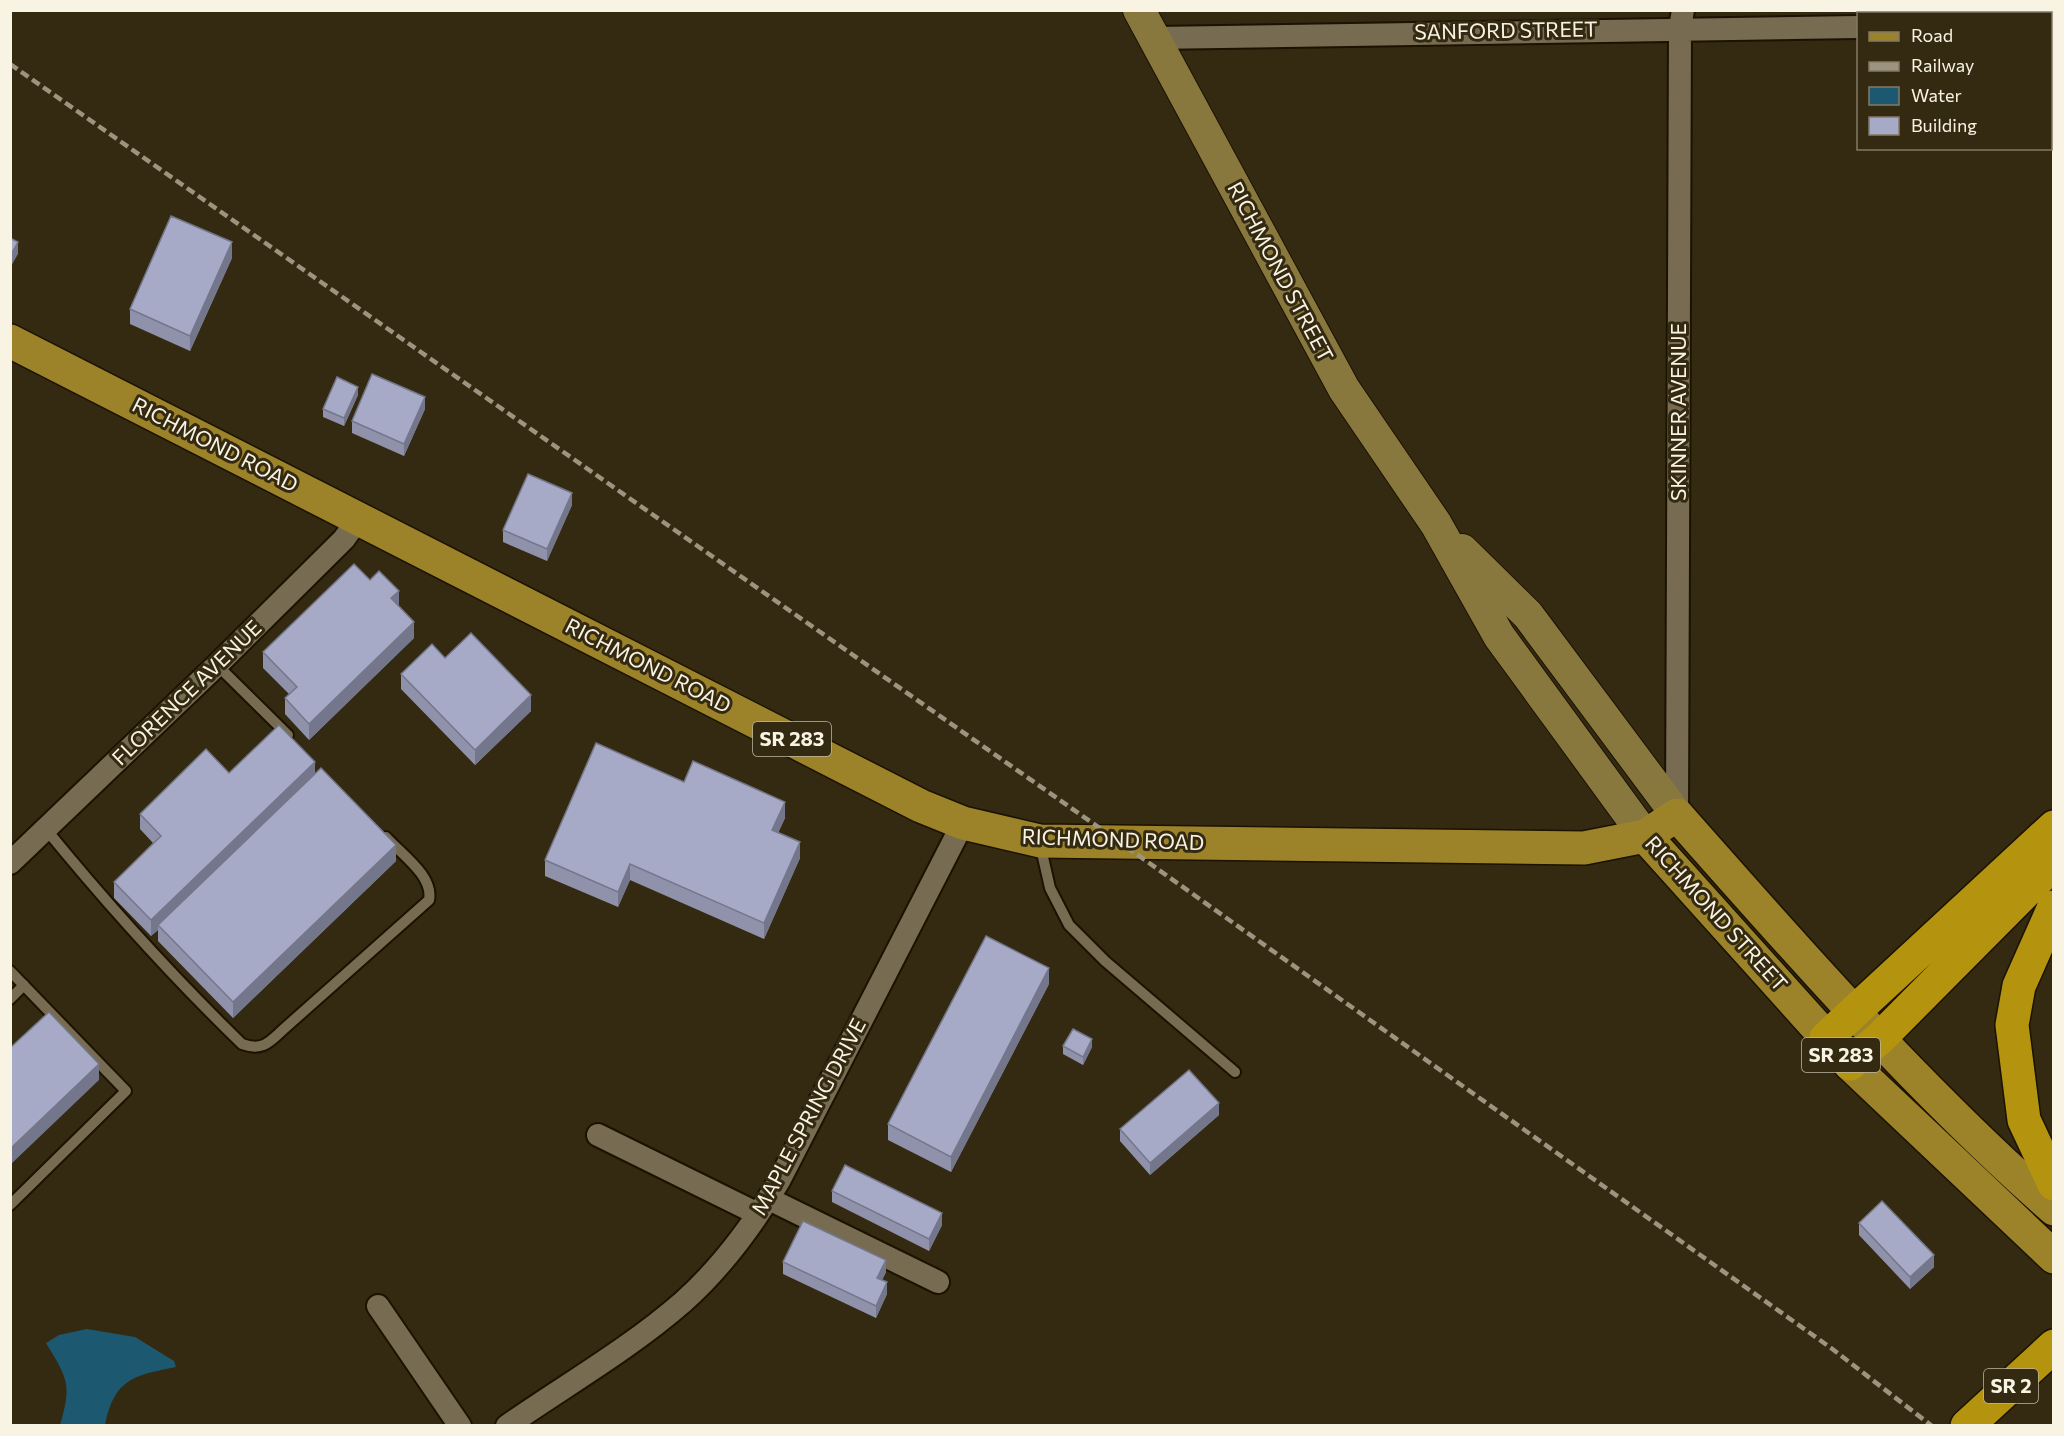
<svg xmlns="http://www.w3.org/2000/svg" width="2064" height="1436" font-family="Commissioner,sans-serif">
<rect width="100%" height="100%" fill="#342a11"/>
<path fill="#1d5871" d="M87,1329L135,1337L174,1361L176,1367C134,1375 114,1379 105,1425H60C72,1385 68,1379 46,1343L59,1335Z"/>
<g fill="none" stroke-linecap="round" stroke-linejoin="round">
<defs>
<path id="service" d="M217,665L288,735
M45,828C107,904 172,976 242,1044C264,1052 270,1041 286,1027L429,900C434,876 401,854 386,837
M1040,844L1050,888L1069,925L1105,961L1235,1072
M10,971L126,1091L10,1205
M10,999L24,985"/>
<path id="minor" d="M2050,25H2054
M1154,38L1858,27
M1677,815L1680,28L1683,10
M10,863L217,665L344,539L359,518
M598,1135L758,1214
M769,1199L938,1282
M378,1306L460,1426
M507,1426C566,1385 629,1349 683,1302C721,1268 753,1225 779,1181L963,823"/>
<path id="secondary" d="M1139,10L1344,389L1436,524L1499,636L1645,836
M1462,550L1528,615L1677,815"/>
<path id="primary" d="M10,341L921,806L963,823L1040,841L1584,848L1645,836L1677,815C1797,951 1917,1088 2054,1209
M1645,836L1850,1064L2054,1257"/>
<path id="motorway" d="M2054,907L2019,986L2012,1025L2024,1120L2054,1184
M1826,1038L2054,827
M1850,1064L1880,1038L2054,863
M1967,1426L2054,1346"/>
</defs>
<use href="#service" stroke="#1b1200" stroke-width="14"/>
<use href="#minor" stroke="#1b1200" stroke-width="26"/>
<use href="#secondary" stroke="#1b1200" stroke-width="34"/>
<use href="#primary" stroke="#1b1200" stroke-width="36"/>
<use href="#motorway" stroke="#1b1200" stroke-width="36"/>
<use href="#service" stroke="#776c52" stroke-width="10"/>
<use href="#minor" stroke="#776c52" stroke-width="22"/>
<use href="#secondary" stroke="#89783e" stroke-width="32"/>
<use href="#primary" stroke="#9c832a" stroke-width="33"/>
<use href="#motorway" stroke="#b4930f" stroke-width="33"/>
<path stroke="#9c9480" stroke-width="4.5" stroke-dasharray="9 4.5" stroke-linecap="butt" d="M10,64L1121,843L1831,1348L1932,1426"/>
</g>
<path fill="#8f92aa" d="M232,258L190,351L130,324V309Z
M358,395L344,426L323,417V409Z
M425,409L404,456L352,433V421Z
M572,505L547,561L503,542V530Z
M370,580L399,607L414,638L309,740L285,714V698L289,694L263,668V652Z
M445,658L531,711L475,765L401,689V674Z
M229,773L315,774L396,861L233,1018L158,941V930L151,936L114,898V882L153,843L140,829V814Z
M684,782L785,818L778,833L800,858L764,939L630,880L618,907L545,876V860Z
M1049,984L951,1172L888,1140V1124Z
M1063,1046L1092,1047L1083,1065L1063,1054Z
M1219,1115L1150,1175L1120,1141V1129Z
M832,1191L942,1225L929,1251L832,1202Z
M1859,1223L1934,1267L1910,1289L1859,1235Z
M783,1262L886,1272L882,1280L887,1294L876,1318L783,1274Z"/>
<path fill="#74778b" d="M12,229V241L10,245V233Z
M18,242V254L10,268V256Z
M232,242V258L190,351V336Z
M358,387V395L344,426V418Z
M425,397V409L404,456V444Z
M572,493V505L547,561V549Z
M399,591V607L391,598Z
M414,622V638L309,740V724Z
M531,695V711L475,765V750Z
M315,762V778L158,925V930L151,936V920Z
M785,802V818L772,846V830Z
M800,842V858L764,939V923Z
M396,845V861L233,1018V1002Z
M630,864V880L618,907V892Z
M1049,968V984L951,1172V1157Z
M1092,1039V1047L1083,1065V1057Z
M99,1064V1080L10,1165V1149Z
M1219,1103V1115L1150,1175V1163Z
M942,1213V1225L929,1251V1239Z
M1934,1255V1267L1910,1289V1277Z
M886,1260V1272L877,1290V1278Z
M887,1282V1294L876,1318V1306Z"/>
<path fill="#a6aac6" stroke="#74778b" stroke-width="1.5" d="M171,216L232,242L190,336L130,309Z
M10,238L18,242L10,256Z
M372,374L425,397L404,444L352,421Z
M337,377L358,387L344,418L323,409Z
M528,474L572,493L547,549L503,530Z
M354,564L370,580L379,571L399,591L391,598L414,622L309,724L285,698L297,687L263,652Z
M471,633L531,695L475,750L401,674L432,644L445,658Z
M279,725L315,762L151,920L114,882L161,836L140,814L206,749L229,773Z
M596,743L684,782L693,761L785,802L772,830L800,842L764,923L630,864L618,892L545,860Z
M321,768L396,845L233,1002L158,925Z
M986,936L1049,968L951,1157L888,1124Z
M49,1012L99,1064L10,1149V1048Z
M1073,1029L1092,1039L1083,1057L1063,1046Z
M1189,1070L1219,1103L1150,1163L1120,1129Z
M845,1165L942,1213L929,1239L832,1191Z
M1882,1201L1934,1255L1910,1277L1859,1223Z
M803,1221L886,1260L877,1278L887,1282L876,1306L783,1262Z"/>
<g text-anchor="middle" stroke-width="6" stroke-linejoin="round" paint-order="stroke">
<g fill="#342a11" stroke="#beb7a5" stroke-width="1.5">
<rect x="753" y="722" width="78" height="34" rx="4.5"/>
<rect x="1802" y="1038" width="78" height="34" rx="4.5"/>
<rect x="1984" y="1369" width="54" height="34" rx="4.5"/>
</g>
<g font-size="20" font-weight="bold" fill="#f9f3e4">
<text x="792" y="746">SR 283</text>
<text x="1841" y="1062">SR 283</text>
<text x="2011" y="1393">SR 2</text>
</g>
<g font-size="21" fill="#f9f3e4" stroke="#342a11">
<text transform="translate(1506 31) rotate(-1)" y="7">SANFORD STREET</text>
<text transform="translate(1280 272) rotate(62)" y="7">RICHMOND STREET</text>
<text transform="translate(1679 412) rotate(-90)" y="7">SKINNER AVENUE</text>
<text transform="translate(215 445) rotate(27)" y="7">RICHMOND ROAD</text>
<text transform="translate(648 666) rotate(27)" y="7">RICHMOND ROAD</text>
<text transform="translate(187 693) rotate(-44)" y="7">FLORENCE AVENUE</text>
<text transform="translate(1113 840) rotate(2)" y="7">RICHMOND ROAD</text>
<text transform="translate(1716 914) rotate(48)" y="7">RICHMOND STREET</text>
<text transform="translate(809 1117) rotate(-62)" y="7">MAPLE SPRING DRIVE</text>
</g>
</g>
<rect width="2064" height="1436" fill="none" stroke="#f9f3e4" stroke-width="24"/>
<rect x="1857" y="12" width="195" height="138" fill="#342a11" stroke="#837a65" stroke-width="1.5"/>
<rect x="1869" y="32" width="30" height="9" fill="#9c832a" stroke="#837a65" stroke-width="1.5"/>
<text x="1911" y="42" font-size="18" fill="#f9f3e4">Road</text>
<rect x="1869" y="62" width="30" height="9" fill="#9c9480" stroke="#837a65" stroke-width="1.5"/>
<text x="1911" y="72" font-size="18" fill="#f9f3e4">Railway</text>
<rect x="1869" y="87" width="30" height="18" fill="#1d5871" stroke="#837a65" stroke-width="1.5"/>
<text x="1911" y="102" font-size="18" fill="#f9f3e4">Water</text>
<rect x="1869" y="117" width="30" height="18" fill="#a6aac6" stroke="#837a65" stroke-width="1.5"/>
<text x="1911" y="132" font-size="18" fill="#f9f3e4">Building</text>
</svg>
